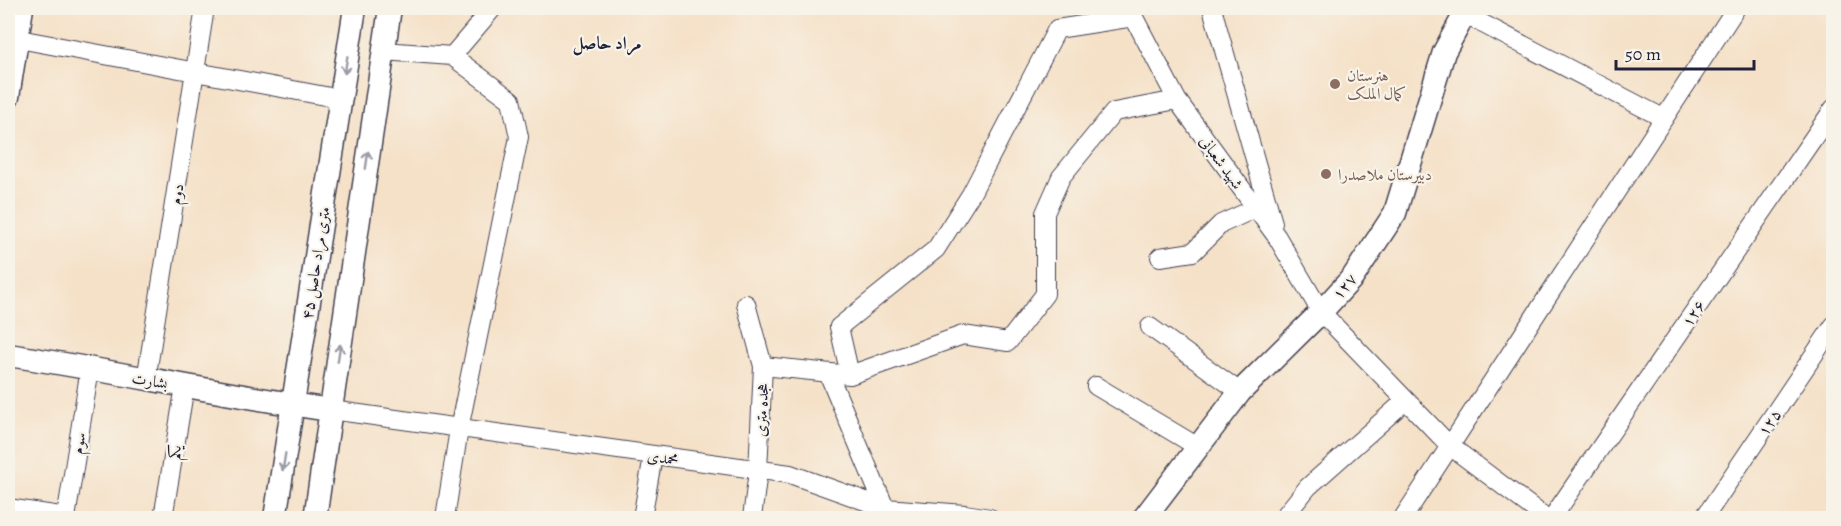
<svg xmlns="http://www.w3.org/2000/svg" width="1841" height="526" font-family="Alegreya,Amiri,serif">
<rect width="100%" height="100%" fill="#f7f3e8"/>
<filter id="ink" filterUnits="userSpaceOnUse"><feTurbulence type="fractalNoise" baseFrequency=".0167" numOctaves="2"/><feDisplacementMap in="SourceGraphic" scale="12" xChannelSelector="R" yChannelSelector="G"/><feConvolveMatrix kernelMatrix="1 2 1 2 8 2 1 2 1" color-interpolation-filters="sRGB"/></filter>
<filter id="wash" filterUnits="userSpaceOnUse"><feTurbulence type="fractalNoise" baseFrequency=".008" numOctaves="4" result="noise"/><feDisplacementMap in="SourceGraphic" scale="24" xChannelSelector="R" yChannelSelector="G"/><feGaussianBlur stdDeviation="1.35" result="paint"/><feColorMatrix in="noise" values="0 0 0 0 0 0 0 0 0 0 0 0 0 0 0 0 0 1.4 0 .05"/><feComposite in="paint" operator="in"/></filter>
<g filter="url(#wash)">
<rect width="100%" height="100%" fill="#f5e1c8"/>
</g>
<g filter="url(#ink)">
<g fill="none" stroke-linecap="round" stroke-linejoin="round">
<defs>
<path id="minor" d="M1129,8L1177,100L1277,237L1321,312L1450,446L1546,518
M1212,8L1273,223
M1464,14L1663,118
M8,37L341,99
M383,51L452,56L493,8
M1160,257L1193,252L1221,224L1256,208
M746,304L763,366L758,471L752,518
M1150,327L1240,392
M763,366L850,375L963,335L1008,342L1045,294V213L1061,177L1114,112L1177,100
M828,373L885,508L876,518
M850,375L839,327L936,249L971,194L1057,29L1134,17
M146,380L205,8
M1096,386L1198,447
M331,410L790,474L885,508L965,514L990,518
M8,508L67,517
M66,518L90,368
M163,518L185,386
M445,518L459,429L519,137L511,100L452,56
M642,518L653,456
M1283,518L1308,487L1405,401
M1403,518L1736,8
M1552,518L1834,108
M1704,518L1834,325"/>
<path id="tertiary" d="M8,97L22,8
M8,355C116,371 222,395 331,410
M275,518L355,8
M315,518L390,8
M1144,518L1240,392L1321,312L1353,277L1395,213L1444,52L1468,8"/>
</defs>
<use href="#minor" stroke="#423f50" stroke-width="20"/>
<use href="#tertiary" stroke="#423f50" stroke-width="25"/>
<use href="#minor" stroke="#fff" stroke-width="18"/>
<use href="#tertiary" stroke="#fff" stroke-width="22"/>
</g>
<defs><path id="oneway-shaft" d="M-6 0H5M1.5-3L5.5 0L1.5 3" fill="none" stroke-width="1.6" stroke-linecap="round" stroke-linejoin="round" transform="scale(1.5)"/></defs>
<g stroke="#9c9ca7">
<use href="#oneway-shaft" transform="translate(346 65) rotate(99)"/>
<use href="#oneway-shaft" transform="translate(367 160) rotate(-82)"/>
<use href="#oneway-shaft" transform="translate(339 353) rotate(-82)"/>
<use href="#oneway-shaft" transform="translate(284 462) rotate(99)"/>
</g>
</g>
<g fill="#8d6e63" stroke="#f7f3e8" stroke-width="2">
<circle cx="1335" cy="84" r="6"/>
<circle cx="1326" cy="174" r="6"/>
</g>
<g text-anchor="middle" stroke-width="4.5" stroke-linejoin="round" paint-order="stroke">
<g font-size="16" fill="#785e54" stroke="#f7f3e8" text-anchor="start">
<text x="1347" y="81">هنرستان<tspan x="1347" dy="18">کمال الملک</tspan></text>
<text x="1338" y="180">دبیرستان ملاصدرا</text>
</g>
<g font-size="16" fill="#22223b" stroke="#f7f3e8">
<text transform="translate(1222 162) rotate(54)" y="6">شهید شعبانی</text>
<text transform="translate(176 194) rotate(-81)" y="6">دوم</text>
<text transform="translate(315 263) rotate(-81)" y="6">۴۵ متری مراد حاصل</text>
<text transform="translate(1344 286) rotate(-50)" y="6">۱۲۷</text>
<text transform="translate(1693 313) rotate(-56)" y="6">۱۲۶</text>
<text transform="translate(150 380) rotate(10)" y="6">بشارت</text>
<text transform="translate(761 410) rotate(-87)" y="6">هجده متری</text>
<text transform="translate(1769 422) rotate(-56)" y="6">۱۲۵</text>
<text transform="translate(78 443) rotate(-81)" y="6">سوم</text>
<text transform="translate(174 452) rotate(-80)" y="6">یکم</text>
<text transform="translate(663 457) rotate(8)" y="6">محمدی</text>
</g>
<g font-size="18" font-weight="bold" fill="#22223b" stroke="#f7f3e8">
<text x="607" y="49">مراد حاصل</text>
</g>
</g>
<rect width="1841" height="526" fill="none" stroke="#f7f3e8" stroke-width="30"/>
<path d="M1616 60v9h138v-9" fill="none" stroke="#22223b" stroke-width="3"/>
<text x="1625" y="60" font-size="18" fill="#22223b" stroke="#f7f3e8" stroke-width="4.5" paint-order="stroke">50 m</text>
</svg>
